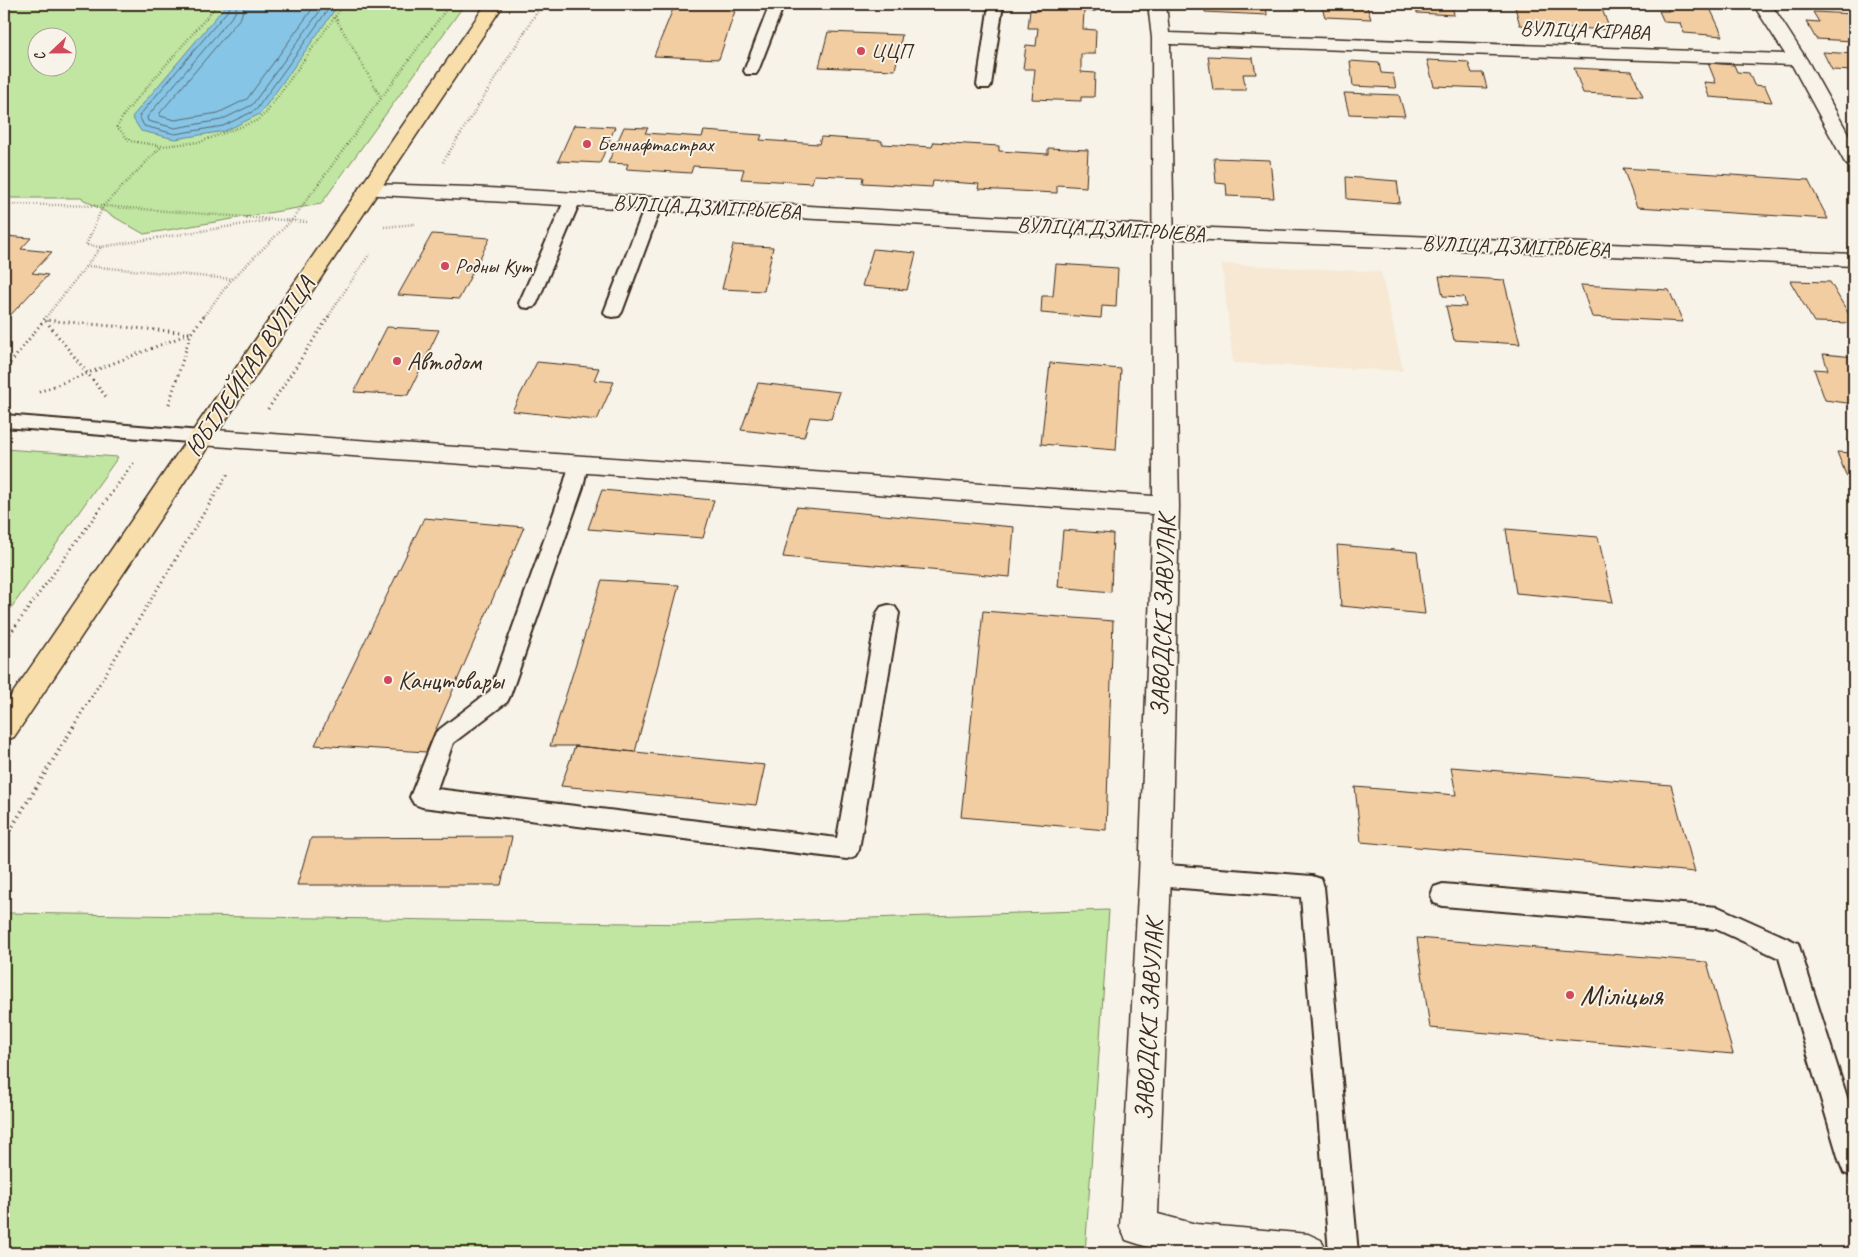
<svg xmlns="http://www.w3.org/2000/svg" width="1858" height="1257" font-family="Caveat,sans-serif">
<rect width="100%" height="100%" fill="#f7f3e8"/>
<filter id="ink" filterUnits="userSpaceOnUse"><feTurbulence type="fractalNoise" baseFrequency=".02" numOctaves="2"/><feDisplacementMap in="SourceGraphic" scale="10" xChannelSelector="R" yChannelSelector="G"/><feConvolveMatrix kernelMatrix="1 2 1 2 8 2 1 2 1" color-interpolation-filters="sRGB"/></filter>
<g filter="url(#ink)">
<path fill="#f6e8d3" d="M1222,264L1381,272L1403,371L1233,363Z"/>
<path fill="#c0e6a1" stroke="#7e8860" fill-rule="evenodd" d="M4,4H465L321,204L144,234L81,198H4ZM38,38H68V68H38Z
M4,449L118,457L4,618Z
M1109,910L1085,1253H4V919L7,913L690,924Z"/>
<path fill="#86c5e6" stroke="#688796" d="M227,4H339L260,114L225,131L175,139L141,131L132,117Z"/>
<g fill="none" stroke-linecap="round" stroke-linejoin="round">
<path stroke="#59686e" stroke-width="1" d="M231,4L229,9L139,116L144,126L175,134L223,126L256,110L332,4
M237,4L235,13L147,117L148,121L175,128L221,120L252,105L325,4
M245,4L241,17L160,113V116L175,120L218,113L247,99L316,4"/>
</g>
<path fill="#f2cda2" stroke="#3b2a1e" d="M675,4H731L729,11H735L719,59L654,56Z
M1039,4H1097L1096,11H1084L1083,29L1096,30L1095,54H1081V72L1095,73L1094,97H1081V101L1032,99L1035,69H1023L1026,45L1036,46L1038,28H1028L1030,10L1038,11Z
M1204,4H1266L1267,15L1205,12Z
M1321,4H1366L1371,19L1325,17Z
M1416,4H1452L1454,15L1417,13Z
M1514,4L1552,6L1551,4H1600L1610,30L1520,25Z
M1666,4H1708L1723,36L1684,33L1680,23L1664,22L1659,11H1669Z
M1813,12L1854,14V41L1816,39L1806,21L1819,22Z
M828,32L902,35L895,70L819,67Z
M1823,52L1854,54V71L1832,70Z
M1208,56L1253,58L1256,74H1243L1246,90H1213Z
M1427,60L1468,62L1472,73H1483L1487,88L1434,86Z
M1350,61L1379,63L1381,73L1393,74L1396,88L1353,86Z
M1708,63L1734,65L1737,72L1749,73L1754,85L1765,86L1772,102L1709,97L1704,82L1716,83Z
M1574,68L1632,71L1643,96L1583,93Z
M1344,93L1399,95L1405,116L1349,114Z
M574,125L615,127L600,163L558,161Z
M624,127L648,128L645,133L702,137L704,131L762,135L760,140L819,144L821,137L882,141V144L932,147L934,142L999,146V151L1048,154V148L1088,150L1086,187L1057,185V193L978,189L979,184L933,181L932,187L863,183L864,177L814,175L812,183L741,179L744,169L693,166L691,173L626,169L628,164L608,163Z
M1214,158L1270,160L1274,198L1227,196L1226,184L1216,183Z
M1623,168L1808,180L1828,219L1637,207Z
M1346,177L1397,181L1400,203L1347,199Z
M432,234L490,238L459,299L398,295Z
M4,236L31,238L21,249L52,252L32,273L48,275L4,322Z
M733,245L773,247L764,291L722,289Z
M873,249L916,253L907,290L862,286Z
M1056,264L1118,268L1116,307L1102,306L1101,318L1041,313L1042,296H1053Z
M1439,276L1504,280L1520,344L1454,340L1446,306L1466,307L1464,297L1443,296Z
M1790,281L1830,282L1854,323L1814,322Z
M1581,285L1669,290L1683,322L1592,317Z
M387,327L439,330L408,395L354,392Z
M1823,354L1854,357V404L1825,400L1814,369L1828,370Z
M537,362L599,368L594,380L614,382L597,420L512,411Z
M1050,363L1121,369L1116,450L1041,444Z
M758,383L840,392L831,419L810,417L804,437L741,430Z
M1847,441H1854V486L1850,485L1837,452L1852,453Z
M602,490L714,500L703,538L588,529Z
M796,507L1014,527L1010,577L783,557Z
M424,518L524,527L426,752L315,745Z
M1506,529L1598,537L1613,602L1516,593Z
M1063,530L1113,534L1111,592L1058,587Z
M1337,545L1417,552L1425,614L1341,606Z
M602,580L679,585L635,752L575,746H550Z
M983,611L1113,621L1106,830L961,817Z
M575,746L765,765L756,805L561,786Z
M1451,767L1671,785L1695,872L1361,842L1355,787L1456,795Z
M512,837L501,885H297L311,838Z
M1417,938L1707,962L1733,1054L1430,1028Z"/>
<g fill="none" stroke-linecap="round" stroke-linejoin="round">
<defs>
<path id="lane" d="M770,4H784L758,71L756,74H746L744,71Z
M989,4H1003L991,85L989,88H979L977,85Z
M573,194L579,196L581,199L537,303L534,307L528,308L522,307L519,303L565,199L567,196Z
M654,199L660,201L662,204L622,312L619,316L613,317L607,316L604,312L646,204L648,201Z
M4,415L201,431L208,433L210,437L208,441L201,443L4,427Z
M578,457L585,459L588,464L583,487L510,696L507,702L453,743L437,789L837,838L877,613L881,607L888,605L895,607L899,613L859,849L855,856L847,859L422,807L414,804L410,797L436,732L490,691L563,487L571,459Z
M1155,864L1312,876L1321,879L1324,887L1358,1253H1329L1301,897L1155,886L1146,882L1143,875L1146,868Z
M1443,884L1718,907L1798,943L1854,1119V1177L1844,1173L1840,1163L1779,958L1716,929L1443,906L1434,903L1431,895L1434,887Z"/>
<path id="street" d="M1148,4H1166L1169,33L1785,54L1753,4H1771L1807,60L1854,144V167L1847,165L1844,161L1792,65L1170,44L1179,506L1171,875L1158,1214L1196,1224L1308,1234L1321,1240L1327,1253H1166L1126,1240L1120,1227L1139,875L1153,514L201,445L192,443L189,437L192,431L201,429L1153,496L1152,38Z"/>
<path id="secondary" d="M368,184L470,187L1164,226L1854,254V266L1164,238L361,194L358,190L361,186Z"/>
<path id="primary" d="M486,4H504L14,737L4,741V706Z"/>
</defs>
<use href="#lane" stroke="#3b2a1e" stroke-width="4"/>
<use href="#street" stroke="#3b2a1e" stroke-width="3"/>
<use href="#secondary" stroke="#3b2a1e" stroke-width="3"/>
<use href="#primary" stroke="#3b2a1e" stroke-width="3"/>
<path stroke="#3b2a1e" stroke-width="2.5" stroke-dasharray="0.5 2.5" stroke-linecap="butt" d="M218,4L125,113L117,127L130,141L162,146L200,142L256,121L266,113L344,4
M335,17L381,97
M443,162L542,4
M4,204L103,206L308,222
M384,227L415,224
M101,247L270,220
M86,266L232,279
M46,317L101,247L86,245L103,206L162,146
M203,317L232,279L292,220L450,4
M328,317L370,253"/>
<path stroke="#3b2a1e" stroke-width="3" stroke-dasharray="1 4" stroke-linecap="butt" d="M46,321L107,398
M4,371L47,316
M39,392L191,333L45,320
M169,404L191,333L204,316
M268,409L329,316
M4,642L134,462
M73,727L229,472"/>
<path stroke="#3b2a1e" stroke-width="4" stroke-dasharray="1 4.5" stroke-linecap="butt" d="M4,840L74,726"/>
<use href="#lane" fill="#f7f3e8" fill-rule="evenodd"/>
<use href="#street" fill="#f7f3e8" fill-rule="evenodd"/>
<use href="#secondary" fill="#f7f3e8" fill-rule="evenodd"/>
<use href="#primary" fill="#f8deab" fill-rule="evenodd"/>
</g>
</g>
<g fill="#d1495b" stroke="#f7f3e8" stroke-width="2">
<circle cx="861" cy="51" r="5"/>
<circle cx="587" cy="144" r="5"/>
<circle cx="445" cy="266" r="5"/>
<circle cx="397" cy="361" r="5"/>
<circle cx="388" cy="680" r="5"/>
<circle cx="1570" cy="995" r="5"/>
</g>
<g text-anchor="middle" stroke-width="4" stroke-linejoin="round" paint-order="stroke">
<g font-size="21" fill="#3b2a1e" stroke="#f7f3e8">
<text transform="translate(1585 30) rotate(2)" y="7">ВУЛІЦА КІРАВА</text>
<text transform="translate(707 207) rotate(3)" y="7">ВУЛІЦА ДЗМІТРЫЕВА</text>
<text transform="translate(1111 229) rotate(3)" y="7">ВУЛІЦА ДЗМІТРЫЕВА</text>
<text transform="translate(1516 246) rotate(2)" y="7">ВУЛІЦА ДЗМІТРЫЕВА</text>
</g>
<g font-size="21" fill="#3b2a1e" stroke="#f7f3e8" text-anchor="start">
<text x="871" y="58">ЦЦП</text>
<text x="597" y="151">Белнафтастрах</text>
<text x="455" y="273">Родны Кут</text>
</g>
<g font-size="25" fill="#3b2a1e" stroke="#f7f3e8" text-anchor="start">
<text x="407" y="370">Автодом</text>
<text x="398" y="689">Канцтовары</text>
</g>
<g font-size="25" fill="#3b2a1e" stroke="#f7f3e8">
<text transform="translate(249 366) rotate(-56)" y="9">ЮБІЛЕЙНАЯ ВУЛІЦА</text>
<text transform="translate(1162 616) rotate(-88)" y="9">ЗАВОДСКІ ЗАВУЛАК</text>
<text transform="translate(1148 1020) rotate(-87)" y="9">ЗАВОДСКІ ЗАВУЛАК</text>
</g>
<g font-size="30" fill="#3b2a1e" stroke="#f7f3e8" text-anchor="start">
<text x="1580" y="1005">Міліцыя</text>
</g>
</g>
<rect width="1858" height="1257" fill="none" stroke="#f7f3e8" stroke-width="20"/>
<rect x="10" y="10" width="1838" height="1237" fill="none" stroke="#3b2a1e" stroke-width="2" filter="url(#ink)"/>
<g transform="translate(52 52) rotate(248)"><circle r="24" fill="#f7f3e8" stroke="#aca397"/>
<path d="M0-4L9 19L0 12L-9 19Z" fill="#d1495b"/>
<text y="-8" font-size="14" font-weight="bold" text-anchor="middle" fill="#3b2a1e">С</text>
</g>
</svg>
